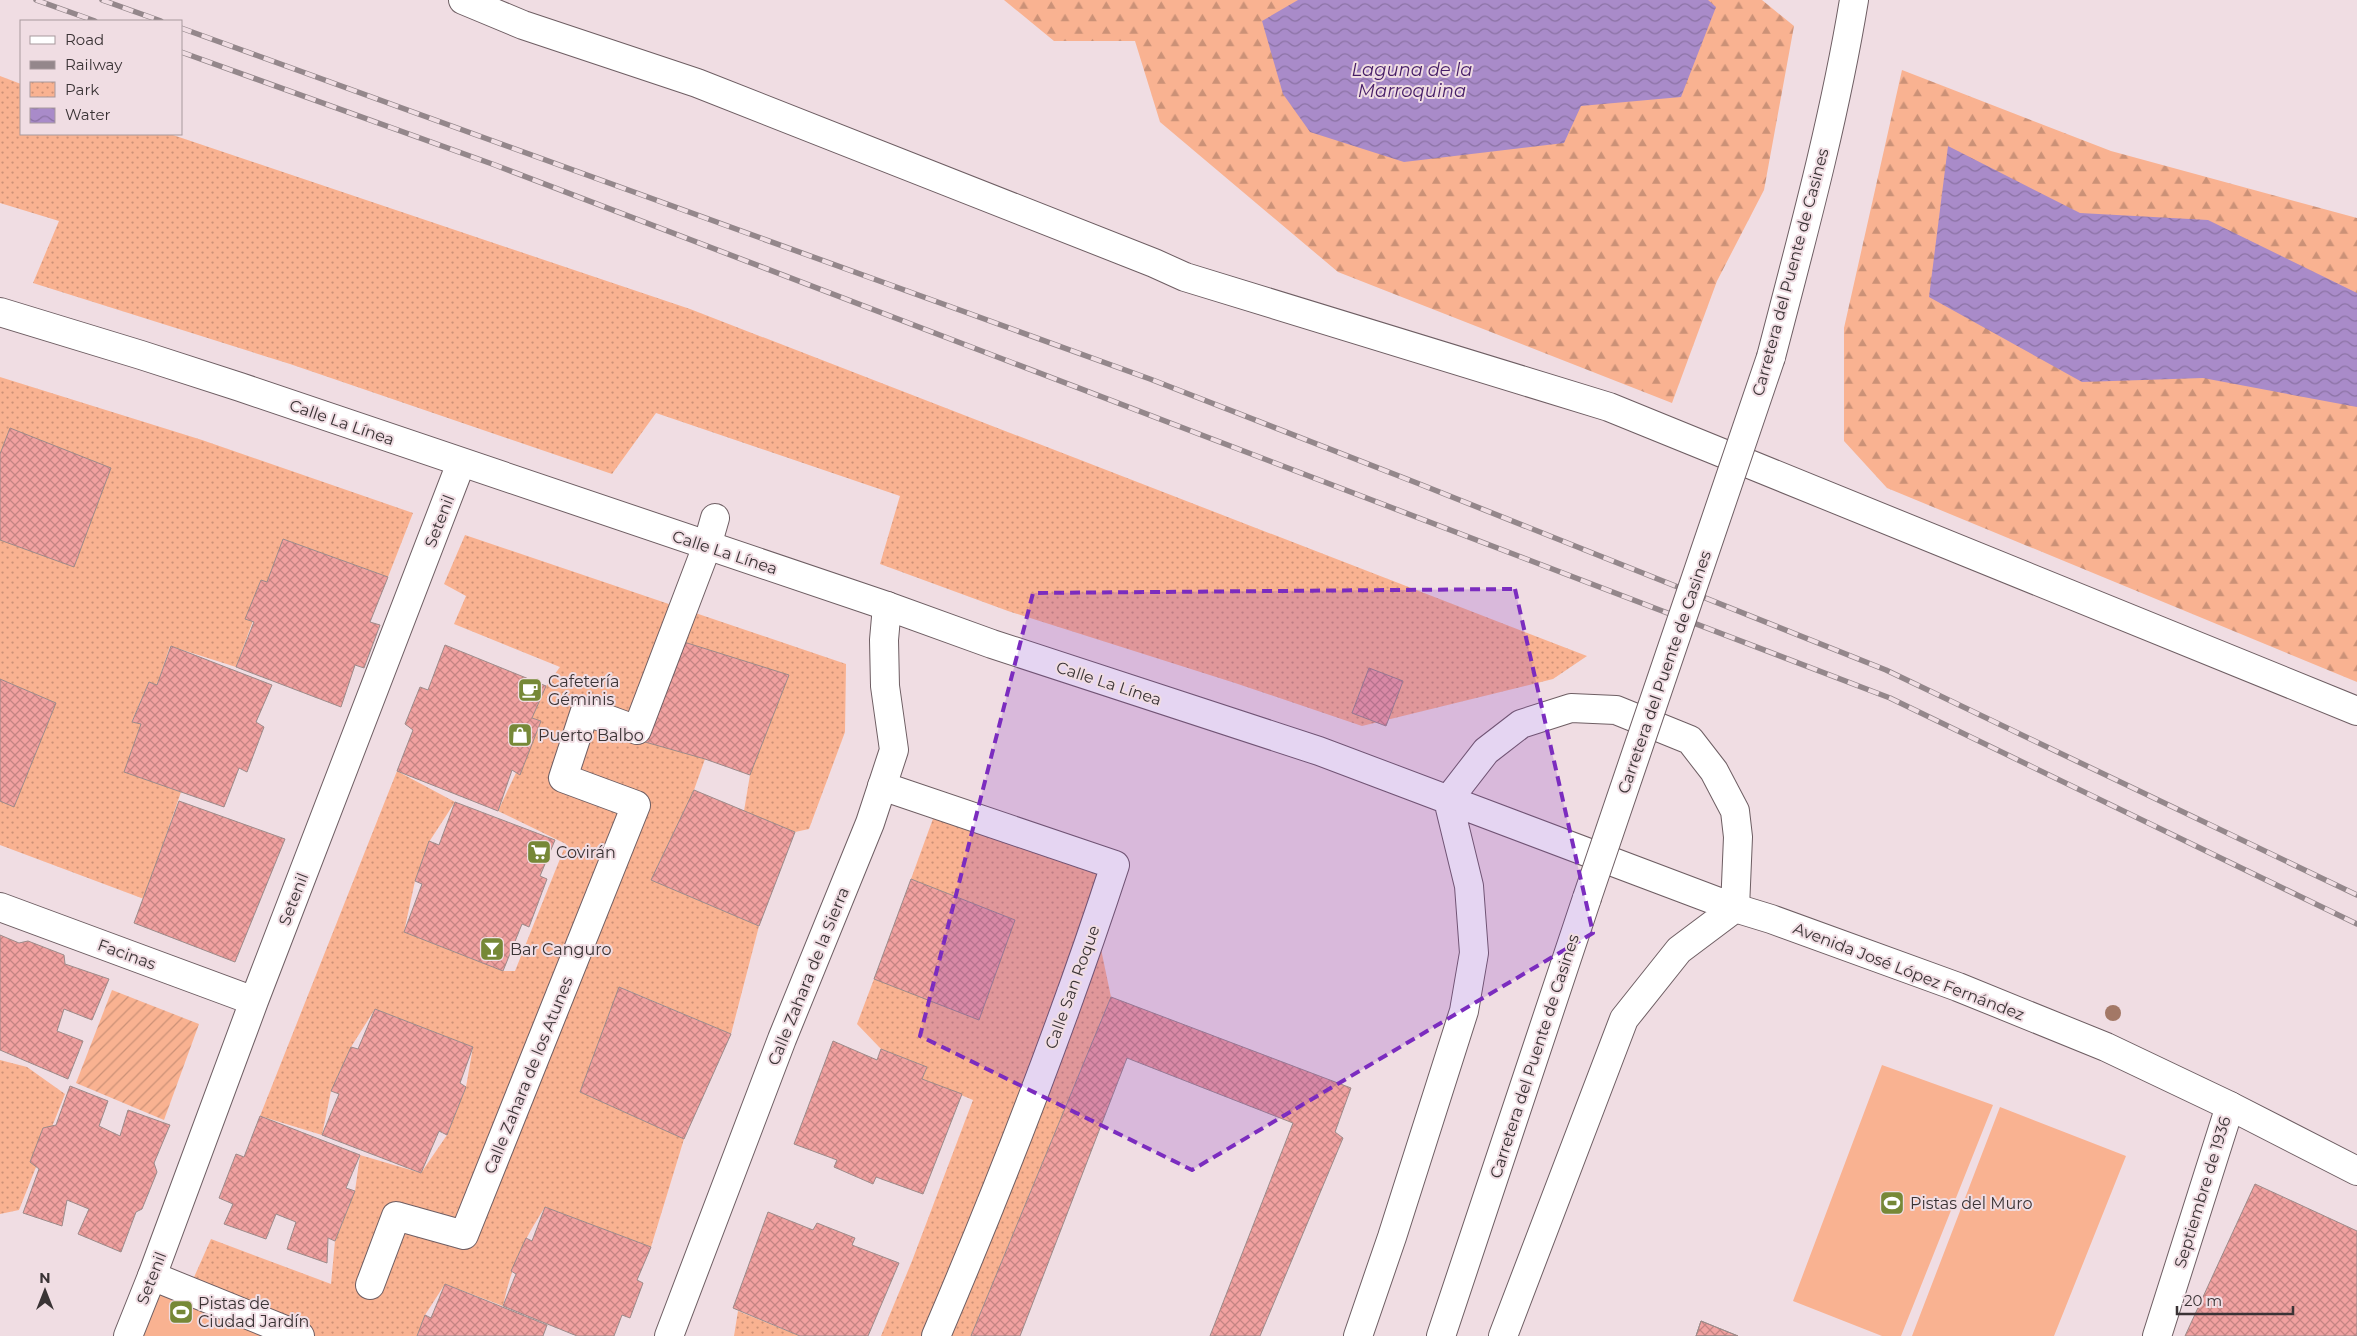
<svg xmlns="http://www.w3.org/2000/svg" width="2357" height="1336" font-family="Montserrat,sans-serif">
<defs>
<pattern id="forest-firs" width="22" height="20" patternUnits="userSpaceOnUse" patternTransform="scale(1.25)"><rect width="22" height="20" fill="#f9b291"/><path d="M5 1l3.5 6h-7zM16 11l3.5 6h-7z" fill="#cb9177"/></pattern>
<pattern id="park-dots" width="8" height="8" patternUnits="userSpaceOnUse" patternTransform="scale(1.25)"><rect width="8" height="8" fill="#f9b291"/><path d="M2 2h.1M6 6h.1" fill="none" stroke="#cb9177" stroke-width="1.8" stroke-linecap="round"/></pattern>
<pattern id="garden-furrows" width="10" height="10" patternUnits="userSpaceOnUse" patternTransform="scale(1.25)"><rect width="10" height="10" fill="#f9b291"/><path d="M-1 1l2-2M0 10L10 0M9 11l2-2" fill="none" stroke="#cb9177"/></pattern>
<pattern id="water-waves" width="16" height="10" patternUnits="userSpaceOnUse" patternTransform="scale(1.25)"><rect width="16" height="10" fill="#a98bc9"/><path d="M0 5q4-4 8 0t8 0" fill="none" stroke="#8b72a4"/></pattern>
<pattern id="building-cross-hatch" width="8" height="8" patternUnits="userSpaceOnUse" patternTransform="scale(1.25)"><rect width="8" height="8" fill="#f1a1a0"/><path d="M0 0l8 8M0 8l8-8" fill="none" stroke="#c48483"/></pattern>
</defs>
<rect width="100%" height="100%" fill="#f0dde3"/>
<path fill="url(#forest-firs)" d="M1004,0H1762L1794,26L1764,190L1717,281L1672,403L1338,272L1160,122L1135,41H1054Z
M1902,70L2111,151L2357,218V682L1887,488L1844,441V328Z"/>
<path fill="url(#park-dots)" d="M0,76L21,84V134H170L690,309L1587,656L1553,679L1362,726L1235,683L1008,611L880,564L900,496L656,413L612,474L290,364L33,283L59,221L0,203Z
M0,377L202,440L413,513L388,577L283,539L236,667L170,646L157,685L149,682L132,721L141,724L125,772L181,792L144,899L0,845V801L14,806L56,703L0,679Z
M465,535L846,664L845,732L809,829L795,832L744,811L750,775L684,642L641,700L705,759L694,790L651,880L759,926L731,1034L620,987L580,1092L684,1139L651,1247L545,1207C522,1243 512,1265 503,1306L445,1284L425,1315L417,1336H295L187,1293L211,1239L331,1284L335,1241L355,1191L360,1155L421,1173L447,1135L466,1087L473,1047L375,1009L351,1047L331,1091L322,1135L260,1116L397,771L455,802L429,842L415,881L404,932L503,971H515L566,844L498,811L540,722L532,718L546,686L560,667L454,624L466,596L444,584Z
M938,805L1115,865L1097,930L1111,997L971,1336H881L912,1261L973,1100L922,1079L927,1067L881,1049L857,1024L874,979L1015,920L911,879Z
M0,1060L27,1067L65,1094L19,1210L0,1214Z
M738,1311L800,1336H734Z"/>
<path fill="url(#garden-furrows)" d="M112,990L199,1024L164,1120L76,1083Z"/>
<path fill="#f9b291" d="M1882,1065L1993,1105L1901,1336H1882L1793,1301Z
M2000,1107L2126,1156L2054,1336H1912Z
M155,1288L278,1336H136Z"/>
<path fill="url(#water-waves)" d="M1298,0H1708L1716,7L1681,97L1581,106L1564,143L1404,162L1310,132L1283,94L1262,21Z
M1948,146L2080,213L2208,220L2357,293V407L2203,378L2082,382L1929,297Z"/>
<path fill="url(#building-cross-hatch)" stroke="#9d8a89" d="M10,428L111,468L74,567L0,540V454Z
M283,539L388,577L370,622L380,625L364,668L355,665L341,707L236,667L254,622L245,619L261,580L267,582Z
M684,642L789,675L750,775L705,759L645,742L657,710L665,677L674,674Z
M445,645L546,686L532,718L541,721L520,775L512,770L498,811L397,771L413,730L405,724L420,687L428,690Z
M171,646L272,685L256,722L264,727L247,772L239,768L224,807L124,772L141,724L132,722L149,682L157,685Z
M1369,668L1403,681L1386,726L1352,713Z
M0,679L56,703L14,807L0,801Z
M694,790L795,832L759,926L651,880Z
M179,801L285,839L235,962L134,923Z
M455,802L555,840L540,876L547,879L529,927L522,924L503,971L404,932L422,884L415,881L429,841L439,845Z
M911,879L1015,920L979,1020L874,979Z
M0,935L19,943L28,941L64,955L65,964L109,979L92,1020L64,1009L57,1031L83,1041L68,1079L0,1050Z
M619,987L731,1034L684,1139L580,1092Z
M1111,997L1351,1088L1335,1132L1343,1138L1260,1336H1210L1293,1123L1127,1058L1020,1336H971Z
M375,1009L473,1047L460,1083L466,1087L447,1135L439,1131L421,1173L322,1135L339,1094L331,1091L351,1047L358,1049Z
M833,1041L877,1060L881,1049L927,1067L922,1079L962,1094L923,1194L876,1177L873,1184L834,1167L837,1160L794,1144Z
M70,1086L108,1101L99,1126L120,1136L128,1110L170,1125L154,1163L157,1172L142,1209L136,1212L121,1252L78,1234L89,1209L67,1200L62,1226L23,1213L39,1169L30,1162L43,1128L56,1125Z
M260,1116L360,1155L346,1188L355,1191L335,1241L328,1238L327,1263L287,1249L296,1222L276,1214L266,1239L224,1224L233,1204L219,1198L236,1154L244,1157Z
M2255,1184L2357,1231V1336H2185Z
M545,1207L651,1247L637,1280L643,1283L630,1318L622,1315L614,1336H577L503,1306L516,1274L511,1271L526,1238L532,1241Z
M768,1212L813,1230L817,1223L855,1238L852,1245L899,1263L868,1336H800L733,1308Z
M445,1284L547,1325L543,1336H417L425,1315L431,1318Z
M1701,1321L1738,1336H1696Z
M1701,1321L1738,1336H1696Z"/>
<g fill="none" stroke-linecap="round" stroke-linejoin="round">
<defs>
<path id="pedestrian" d="M882,786L1115,865C1063,1024 1002,1181 936,1336
M370,1285L396,1216L464,1235L636,805L563,778L585,711L637,730L707,546L715,518
M128,1336L152,1276L300,1336"/>
<path id="minor" d="M463,0L523,25L697,83L1154,263L1185,277L1609,407L2357,711
M0,907L254,1001
M152,1276L254,1001L461,463
M669,1336L782,1039L870,823L894,750L885,686L884,640L887,606
M2157,1336L2230,1106"/>
<path id="tertiary" d="M0,312L141,355L240,387L887,606L992,644L1319,751L1735,908L1771,919L1958,987L2106,1047L2230,1106L2357,1171
M1771,357C1802,238 1834,121 1854,0
M1448,800L1486,751L1521,724L1571,708L1616,710L1690,740L1714,771L1735,811L1738,837L1735,908L1679,950L1624,1019L1503,1336
M1358,1336L1392,1237L1464,1011L1474,953L1469,886L1448,800
M1441,1336L1587,898"/>
</defs>
<use href="#pedestrian" stroke="#6e5e63" stroke-width="30"/>
<use href="#minor" stroke="#6e5e63" stroke-width="30"/>
<use href="#tertiary" stroke="#6e5e63" stroke-width="30"/>
<use href="#pedestrian" stroke="#fff" stroke-width="28"/>
<use href="#minor" stroke="#fff" stroke-width="28"/>
<use href="#tertiary" stroke="#fff" stroke-width="28"/>
<defs>
<path id="rail" d="M36,0L95,21
M102,0L161,21
M181,28L1150,379L1417,483L1886,670L2357,895
M181,52L495,165L1890,698L2357,924"/>
</defs>
<use href="#rail" stroke="#94878b" stroke-width="5.5"/>
<use href="#rail" stroke="#f0dde3" stroke-width="4" stroke-dasharray="11" stroke-linecap="butt"/>
<defs>
<path id="tertiary-bridge" d="M1587,898L1771,357"/>
</defs>
<use href="#tertiary-bridge" stroke="#6e5e63" stroke-width="30" stroke-linecap="butt"/>
<use href="#tertiary-bridge" stroke="#fff" stroke-width="28"/>
</g>
<circle fill="#a37866" cx="2113" cy="1013" r="8"/>
<path fill="#7b2cbf" fill-opacity="0.2" stroke="#7b2cbf" stroke-width="4" stroke-dasharray="10 6" stroke-linejoin="round" d="M1515,589L1593,933L1192,1170L920,1036L1033,593Z"/>
<defs>
<symbol id="cafe-square" viewBox="-11 -11 22 22"><rect x="-9" y="-9" width="18" height="18" rx="4" fill="#768837" stroke="#f0dde3"/><path d="M-5.5-4.5H6V0H3Q3 3.5 0 3.5H-2.5Q-5.5 3.5-5.5 0ZM3-3.2v2h1.7v-2ZM-6 4.5H4V6H-6Z" fill="#fff"/></symbol>
<symbol id="shop-square" viewBox="-11 -11 22 22"><rect x="-9" y="-9" width="18" height="18" rx="4" fill="#768837" stroke="#f0dde3"/><path d="M-5-2.5h2.3a2.7 3.5 0 0 1 5.4 0H5L5.5 6h-11ZM-1.5-2.5h3a1.5 2.3 0 0 0-3 0Z" fill="#fff"/></symbol>
<symbol id="supermarket-square" viewBox="-11 -11 22 22"><rect x="-9" y="-9" width="18" height="18" rx="4" fill="#768837" stroke="#f0dde3"/><path d="M-6-5.5h2.5l.6 2H6L4.5 2H-2.5L-4.4-4H-6ZM-1.5 3.2a1.3 1.3 0 1 0 .1 0ZM3 3.2a1.3 1.3 0 1 0 .1 0Z" fill="#fff"/></symbol>
<symbol id="bar-square" viewBox="-11 -11 22 22"><rect x="-9" y="-9" width="18" height="18" rx="4" fill="#768837" stroke="#f0dde3"/><path d="M-6-5H6L.8 .8V4.5H3.5V6h-7V4.5H-.8V.8Z" fill="#fff"/></symbol>
<symbol id="stadium-square" viewBox="-11 -11 22 22"><rect x="-9" y="-9" width="18" height="18" rx="4" fill="#768837" stroke="#f0dde3"/><path d="M0-5a6.5 5 0 1 0 0 10a6.5 5 0 1 0 0-10ZM-3.5-1.8h7v3.6h-7Z" fill="#fff"/></symbol>
</defs>
<g fill-rule="evenodd">
<use href="#cafe-square" x="516" y="676" width="28" height="28"/>
<use href="#shop-square" x="506" y="721" width="28" height="28"/>
<use href="#supermarket-square" x="525" y="838" width="28" height="28"/>
<use href="#bar-square" x="478" y="935" width="28" height="28"/>
<use href="#stadium-square" x="1878" y="1189" width="28" height="28"/>
<use href="#stadium-square" x="167" y="1298" width="28" height="28"/>
</g>
<g text-anchor="middle" stroke-width="4" stroke-linejoin="round" paint-order="stroke">
<g font-size="16" fill="#3a3335" stroke="#f0dde3">
<text transform="translate(1790 272) rotate(-75)" y="6">Carretera del Puente de Casines</text>
<text transform="translate(342 422) rotate(19)" y="6">Calle La Línea</text>
<text transform="translate(439 521) rotate(-69)" y="6">Setenil</text>
<text transform="translate(725 552) rotate(18)" y="6">Calle La Línea</text>
<text transform="translate(1664 672) rotate(-71)" y="6">Carretera del Puente de Casines</text>
<text transform="translate(1109 683) rotate(18)" y="6">Calle La Línea</text>
<text transform="translate(293 899) rotate(-69)" y="6">Setenil</text>
<text transform="translate(127 954) rotate(20)" y="6">Facinas</text>
<text transform="translate(1909 971) rotate(21)" y="6">Avenida José López Fernández</text>
<text transform="translate(808 976) rotate(-68)" y="6">Calle Zahara de la Sierra</text>
<text transform="translate(1072 987) rotate(-70)" y="6">Calle San Roque</text>
<text transform="translate(1534 1056) rotate(-72)" y="6">Carretera del Puente de Casines</text>
<text transform="translate(528 1075) rotate(-68)" y="6">Calle Zahara de los Atunes</text>
<text transform="translate(2202 1192) rotate(-73)" y="6">Septiembre de 1936</text>
<text transform="translate(151 1278) rotate(-69)" y="6">Setenil</text>
</g>
<g font-size="16" fill="#3a3335" stroke="#f0dde3" text-anchor="start">
<text x="548" y="687">Cafetería<tspan x="548" dy="18">Géminis</tspan></text>
<text x="538" y="741">Puerto Balbo</text>
<text x="556" y="858">Covirán</text>
<text x="510" y="955">Bar Canguro</text>
<text x="1910" y="1209">Pistas del Muro</text>
<text x="198" y="1309">Pistas de<tspan x="198" dy="18">Ciudad Jardín</tspan></text>
</g>
<g font-size="18" font-style="italic" fill="#451c66" stroke="#f0dde3">
<text x="1412" y="76">Laguna de la<tspan x="1412" dy="21">Marroquina</tspan></text>
</g>
</g>
<rect x="20" y="20" width="162" height="115" fill="#f0dde3" stroke="#a7999d"/>
<rect x="30" y="36" width="25" height="8" fill="#ffffff" stroke="#a7999d"/>
<text x="65" y="45" font-size="15" fill="#3a3335">Road</text>
<rect x="30" y="61" width="25" height="8" fill="#94878b" stroke="#a7999d"/>
<text x="65" y="70" font-size="15" fill="#3a3335">Railway</text>
<rect x="30" y="82" width="25" height="15" fill="url(#park-dots)" stroke="#a7999d"/>
<text x="65" y="95" font-size="15" fill="#3a3335">Park</text>
<rect x="30" y="108" width="25" height="15" fill="url(#water-waves)" stroke="#a7999d"/>
<text x="65" y="120" font-size="15" fill="#3a3335">Water</text>
<g transform="translate(45 1291)" stroke="#f0dde3" stroke-width="4" paint-order="stroke">
<path d="M0-4L9 19L0 12L-9 19Z" fill="#3a3335"/>
<text y="-8" font-size="14" font-weight="bold" text-anchor="middle" fill="#3a3335">N</text>
</g>
<path d="M2177 1306v8h116v-8" fill="none" stroke="#3a3335" stroke-width="2.5"/>
<text x="2184" y="1306" font-size="15" fill="#3a3335" stroke="#f0dde3" stroke-width="4" paint-order="stroke">20 m</text>
</svg>
